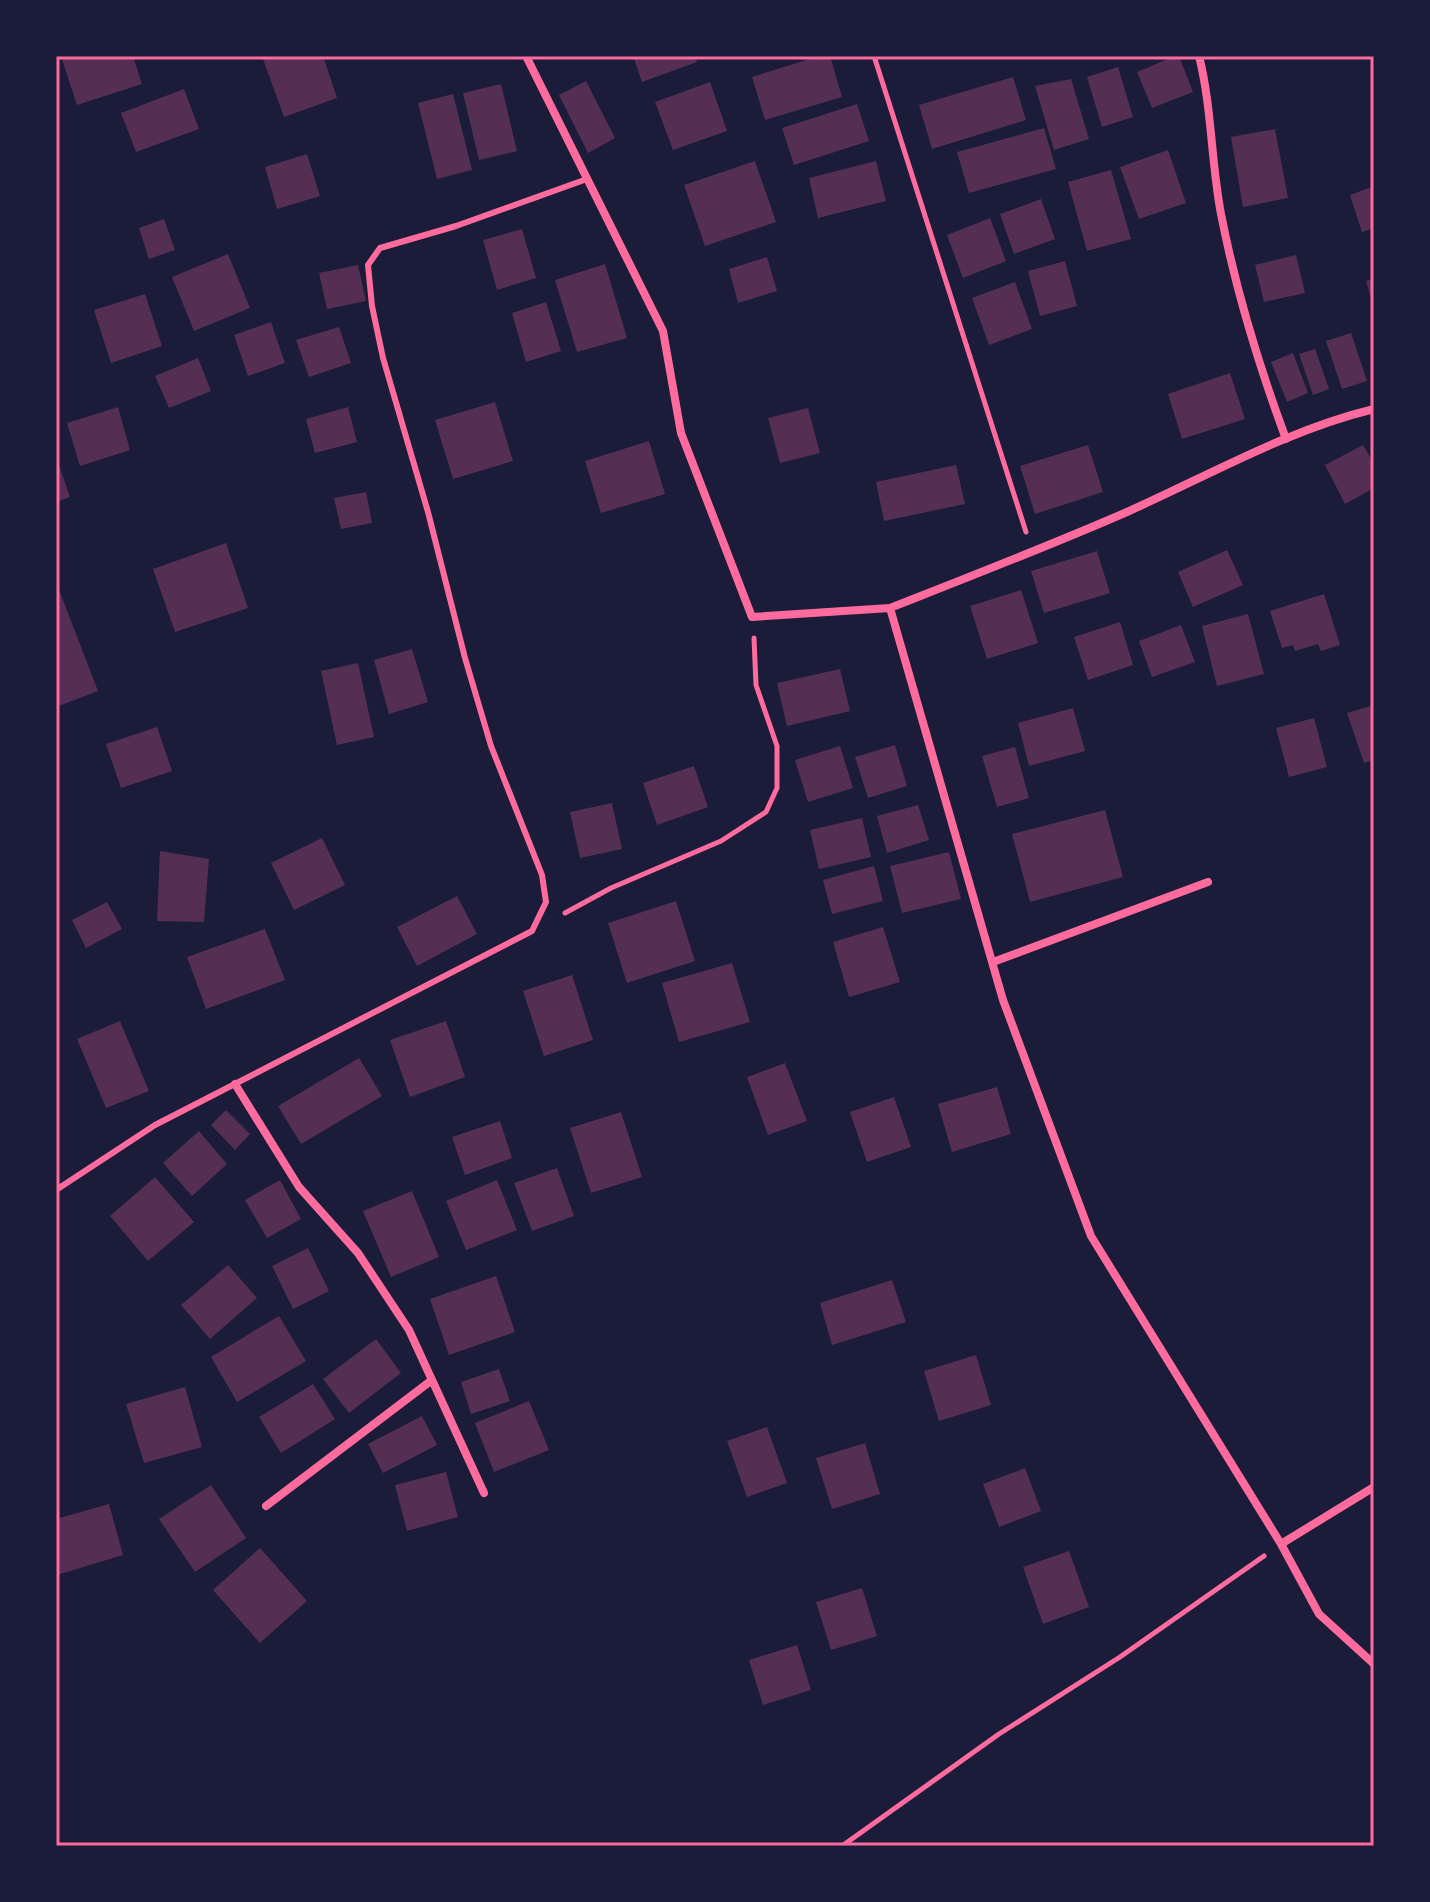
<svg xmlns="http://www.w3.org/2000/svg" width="1430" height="1902" font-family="'Fira Sans Condensed',sans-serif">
<rect width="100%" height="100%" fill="#1b1b3a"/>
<path fill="#542f53" d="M61,56H133L142,84L77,105Z
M272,56H323L337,98L284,117L263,59Z
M633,56H695L697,62L642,82Z
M819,56H830L842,97L765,120L752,77Z
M1175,56H1179L1193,92L1152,108L1137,72Z
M1118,67L1133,117L1102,127L1087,77Z
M1013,77L1026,120L932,149L919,105Z
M1071,79L1089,139L1054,150L1035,86Z
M586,81L615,138L588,153L559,95Z
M710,82L727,131L673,150L655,102Z
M501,84L517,151L479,160L463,93Z
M184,89L199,129L136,152L121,113Z
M453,94L472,170L437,179L418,103Z
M857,104L869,141L794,165L782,128Z
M1044,128L1056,169L969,193L957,152Z
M1275,129L1288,198L1243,207L1231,137Z
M1168,150L1186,203L1139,219L1120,167Z
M307,154L320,196L277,209L265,167Z
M755,161L776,222L705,246L684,185Z
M876,161L886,201L818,218L809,178Z
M1111,170L1131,239L1087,251L1068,182Z
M1374,186V228L1362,232L1350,195Z
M1041,199L1055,239L1014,254L1000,214Z
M990,218L1006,261L963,278L947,235Z
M164,219L175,250L149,259L139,228Z
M522,229L536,278L497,290L483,240Z
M228,254L250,308L194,331L172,277Z
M1296,255L1305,293L1264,302L1255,265Z
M767,257L777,291L738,303L729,269Z
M1065,261L1077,306L1040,316L1028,271Z
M605,264L627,338L577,352L555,280Z
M358,265L366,301L327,309L319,273Z
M1374,278V305H1373L1366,281Z
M1015,282L1032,329L989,345L972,298Z
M145,294L162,346L111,363L94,310Z
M546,302L561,351L526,362L512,313Z
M271,322L285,363L248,376L234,335Z
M339,327L351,363L309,377L296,340Z
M1351,333L1367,381L1342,389L1326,341Z
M1315,349L1329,389L1313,395L1299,354Z
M1293,353L1308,393L1287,402L1271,362Z
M198,358L211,391L169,408L155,376Z
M1230,373L1245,419L1182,439L1168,394Z
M495,402L513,461L453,479L435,420Z
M118,407L130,450L80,466L67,423Z
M348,407L357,442L315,453L306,419Z
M808,408L820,453L780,463L768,418Z
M649,441L665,494L601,513L585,461Z
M1088,445L1103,492L1035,514L1020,466Z
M1363,445L1374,464V488L1345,504L1325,465Z
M56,457L70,497L56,502Z
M956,465L965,504L884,521L876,482Z
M366,492L372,523L341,529L334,498Z
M226,543L248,608L175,632L153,569Z
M1227,550L1243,585L1193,607L1178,572Z
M1097,551L1110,593L1044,613L1031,571Z
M56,582L98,691L56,707Z
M1021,590L1038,643L987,659L970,606Z
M1324,594L1340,645L1321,651L1318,644L1295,651L1293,645L1282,648L1270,611Z
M1248,614L1264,674L1217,686L1202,626Z
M1120,622L1133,665L1088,680L1074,637Z
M1181,625L1195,662L1152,677L1139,641Z
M412,649L428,702L389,714L374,660Z
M358,663L374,737L337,745L321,671Z
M840,669L850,711L787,726L777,683Z
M1374,705V760L1364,763L1347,713Z
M1073,708L1085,751L1029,766L1018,723Z
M1314,718L1327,767L1289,777L1276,728Z
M157,727L172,771L121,788L106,744Z
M895,745L907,786L868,798L855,757Z
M840,746L853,788L808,802L795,760Z
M1015,747L1029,798L997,807L982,756Z
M694,766L708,807L657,825L643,783Z
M612,803L622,849L580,858L570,812Z
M918,805L929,840L887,853L877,816Z
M1105,810L1123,877L1030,902L1012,834Z
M862,818L871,857L819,869L810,830Z
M322,838L345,885L294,910L271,863Z
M160,851L209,859L204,922L157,921Z
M949,852L961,899L902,913L890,866Z
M874,866L883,901L832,914L823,880Z
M457,896L477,934L417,966L397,927Z
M676,901L695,961L627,983L608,923Z
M107,902L122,929L86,948L72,920Z
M883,927L900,982L849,997L833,942Z
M265,929L285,980L206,1009L187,957Z
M732,963L750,1022L679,1042L662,983Z
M572,975L593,1040L544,1056L523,991Z
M120,1021L149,1091L106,1108L77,1039Z
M446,1021L465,1077L410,1097L390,1040Z
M359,1058L382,1096L301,1144L278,1106Z
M785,1063L807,1121L768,1135L747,1077Z
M997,1087L1011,1134L952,1152L938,1104Z
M894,1097L911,1147L867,1162L850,1112Z
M226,1110L250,1134L235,1150L211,1125Z
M621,1112L642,1177L591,1193L570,1128Z
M500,1121L512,1158L465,1175L452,1137Z
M199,1131L227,1164L192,1196L163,1163Z
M557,1168L574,1216L532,1231L514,1183Z
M155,1177L194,1222L148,1261L110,1216Z
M280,1180L301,1219L267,1238L245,1200Z
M497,1180L517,1230L466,1250L446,1201Z
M412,1191L439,1257L391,1277L363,1211Z
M308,1248L329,1291L293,1309L272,1266Z
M228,1265L257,1298L210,1339L181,1305Z
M496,1276L515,1332L449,1355L430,1299Z
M892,1280L906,1322L832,1345L820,1303Z
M279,1316L306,1361L237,1402L211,1357Z
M376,1339L401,1373L349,1413L323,1379Z
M976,1355L991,1405L939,1421L924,1371Z
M499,1369L510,1401L471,1414L461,1382Z
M313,1384L335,1419L281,1453L259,1417Z
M185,1387L202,1447L144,1463L126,1404Z
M529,1401L549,1450L494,1472L475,1423Z
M422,1416L437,1445L383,1473L368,1444Z
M767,1427L787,1483L747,1497L727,1441Z
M865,1443L880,1494L832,1509L816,1458Z
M1025,1468L1041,1511L999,1527L983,1484Z
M446,1472L458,1517L407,1531L395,1485Z
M211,1485L246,1538L195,1572L159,1519Z
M109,1504L123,1555L57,1575L56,1519Z
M260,1548L307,1601L260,1643L213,1590Z
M1069,1551L1089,1607L1043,1624L1023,1567Z
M862,1588L877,1636L831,1650L816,1602Z
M797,1645L811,1690L763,1705L749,1660Z"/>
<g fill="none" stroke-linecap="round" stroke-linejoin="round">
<path stroke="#ff6b9d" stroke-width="5" d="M874,56L1026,532
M565,913L611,888L721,841L766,812L777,788V746L756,685L754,638
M842,1846L999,1734L1120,1657L1264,1556"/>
<path stroke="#ff6b9d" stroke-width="6" d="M56,1190L155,1125L532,931L546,902L542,875L491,746L465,658L428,512L383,358L372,306L368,265L380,248L456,226L587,179"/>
<path stroke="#ff6b9d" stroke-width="8" d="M526,56L663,331L681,433L752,617L890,608L1003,1000L1091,1236L1281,1544L1319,1614L1374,1664
M1199,56C1212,108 1211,162 1221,214C1236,291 1259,366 1286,439
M890,608C969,577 1049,546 1127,512C1208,476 1287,430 1374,409
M993,962L1208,882
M235,1084L299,1187L358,1253L409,1330L484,1493
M266,1506L432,1380
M1281,1544L1374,1487"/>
</g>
<rect width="1430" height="1902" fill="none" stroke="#1b1b3a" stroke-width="116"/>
<rect x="58" y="58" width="1314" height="1786" fill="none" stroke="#ff6b9d" stroke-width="3"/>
</svg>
